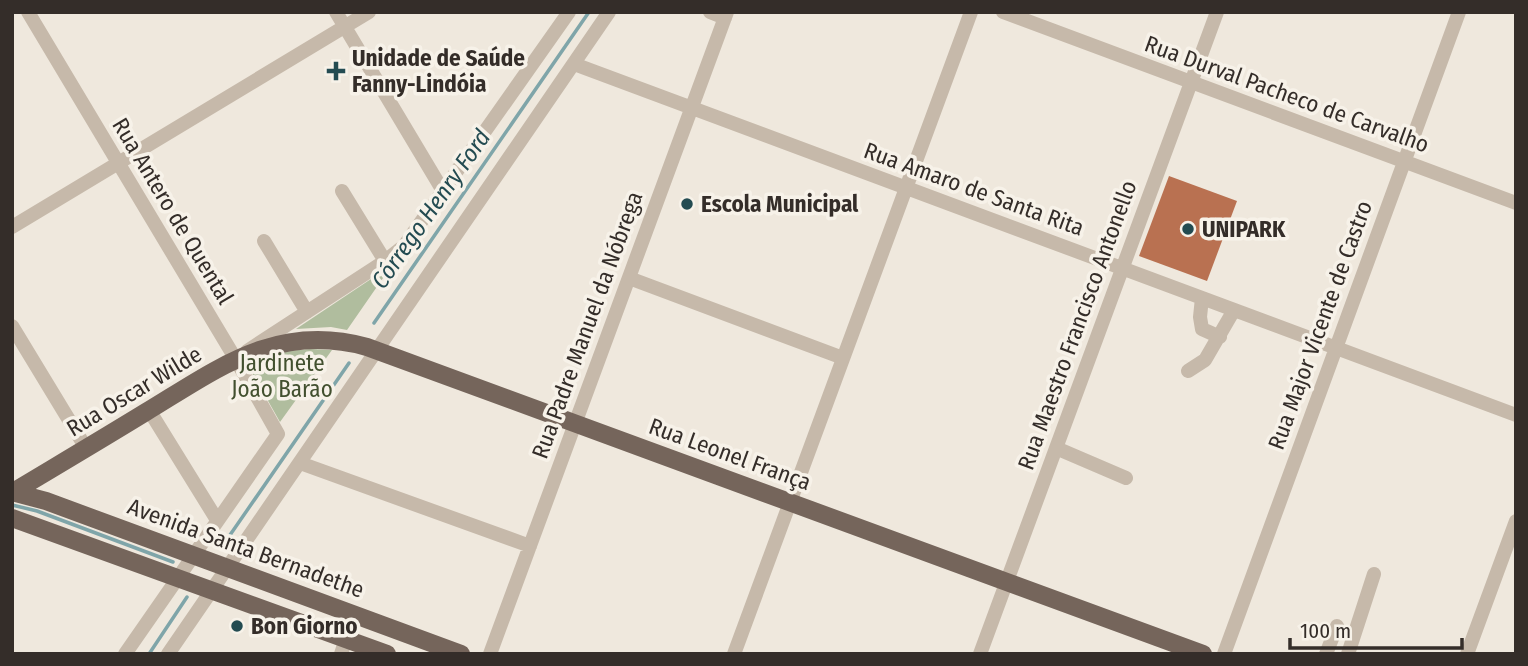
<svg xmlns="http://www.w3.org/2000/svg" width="1528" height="666" font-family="'Fira Sans Condensed',sans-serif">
<rect width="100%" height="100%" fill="#efe8dd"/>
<path fill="#b0bd9e" d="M392,265L347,330L331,327L296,329Z
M310,349L332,350L280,422L246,362L288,351Z"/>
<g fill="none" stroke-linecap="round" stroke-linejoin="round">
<path stroke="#7fa5a9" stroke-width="3.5" d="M374,323L589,12
M12,505L37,511L173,562
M221,548L349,363
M149,654L187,597"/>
</g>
<path fill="#b97151" d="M1169,176L1237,201L1207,281L1139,256Z"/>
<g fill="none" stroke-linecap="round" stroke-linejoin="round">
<path stroke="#c6b9aa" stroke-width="14" d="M28,12L235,358L278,434L125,654
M336,12L443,191
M710,12L725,18
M1003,12L1516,203
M574,64L1516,415
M342,191L385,261
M12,227L369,12
M264,241L307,312
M629,278L843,358
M1202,298L1200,317L1202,329L1220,337
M12,326L86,448
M247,351L385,261L404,246L569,12
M1188,371L1205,360L1234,310
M149,410L217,520
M1056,448L1126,478
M300,463L530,546
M168,654L609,12
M341,654L346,639
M490,654L727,12
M734,654L971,12
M980,654L1217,12
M1224,654L1459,12
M1326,654L1337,626
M1348,654L1374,574
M1467,654L1516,521"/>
<path stroke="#75655b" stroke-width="18" d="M12,492L46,501L461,654
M13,492C58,465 102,439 146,412C219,368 277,322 367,347L1203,654
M12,518L387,654"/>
</g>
<g fill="#234b51" stroke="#f7f2e9" stroke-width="2.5">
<path d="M332.5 60.5h7v7h7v7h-7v7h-7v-7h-7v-7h7z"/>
<circle cx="687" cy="204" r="7"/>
<circle cx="1188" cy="229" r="7"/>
<circle cx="237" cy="626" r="7"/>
</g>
<g text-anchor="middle" stroke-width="7" stroke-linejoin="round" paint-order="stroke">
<g font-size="23" font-weight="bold" fill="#342d29" stroke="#f7f2e9" text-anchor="start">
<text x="352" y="66">Unidade de Saúde<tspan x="352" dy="26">Fanny-Lindóia</tspan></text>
<text x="701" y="212">Escola Municipal</text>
<text x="1202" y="237">UNIPARK</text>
<text x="251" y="634">Bon Giorno</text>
</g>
<g font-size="23" fill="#342d29" stroke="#f7f2e9">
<text transform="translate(1287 94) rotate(20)" y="8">Rua Durval Pacheco de Carvalho</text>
<text transform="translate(974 189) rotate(20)" y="8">Rua Amaro de Santa Rita</text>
<text transform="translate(173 211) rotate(59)" y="8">Rua Antero de Quental</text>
<text transform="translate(587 325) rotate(-70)" y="8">Rua Padre Manuel da Nóbrega</text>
<text transform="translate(1077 325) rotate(-70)" y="8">Rua Maestro Francisco Antonello</text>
<text transform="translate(1320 325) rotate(-70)" y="8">Rua Major Vicente de Castro</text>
<text transform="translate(134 391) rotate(-31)" y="8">Rua Oscar Wilde</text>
<text transform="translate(730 454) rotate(20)" y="8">Rua Leonel França</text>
<text transform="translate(246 548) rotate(20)" y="8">Avenida Santa Bernadethe</text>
</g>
<g font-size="23" fill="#42502f" stroke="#f7f2e9">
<text x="282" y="371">Jardinete<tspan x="282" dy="26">João Barão</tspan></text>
</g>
<g font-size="24" font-style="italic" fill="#234b51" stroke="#f7f2e9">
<text transform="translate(431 209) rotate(-55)" y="8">Córrego Henry Ford</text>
</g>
</g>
<rect width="1528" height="666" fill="none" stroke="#342d29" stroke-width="28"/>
<path d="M1290 638v10h172v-10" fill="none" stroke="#342d29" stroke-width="3.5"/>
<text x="1300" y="638" font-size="21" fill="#342d29" stroke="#f7f2e9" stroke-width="5" paint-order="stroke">100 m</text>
</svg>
